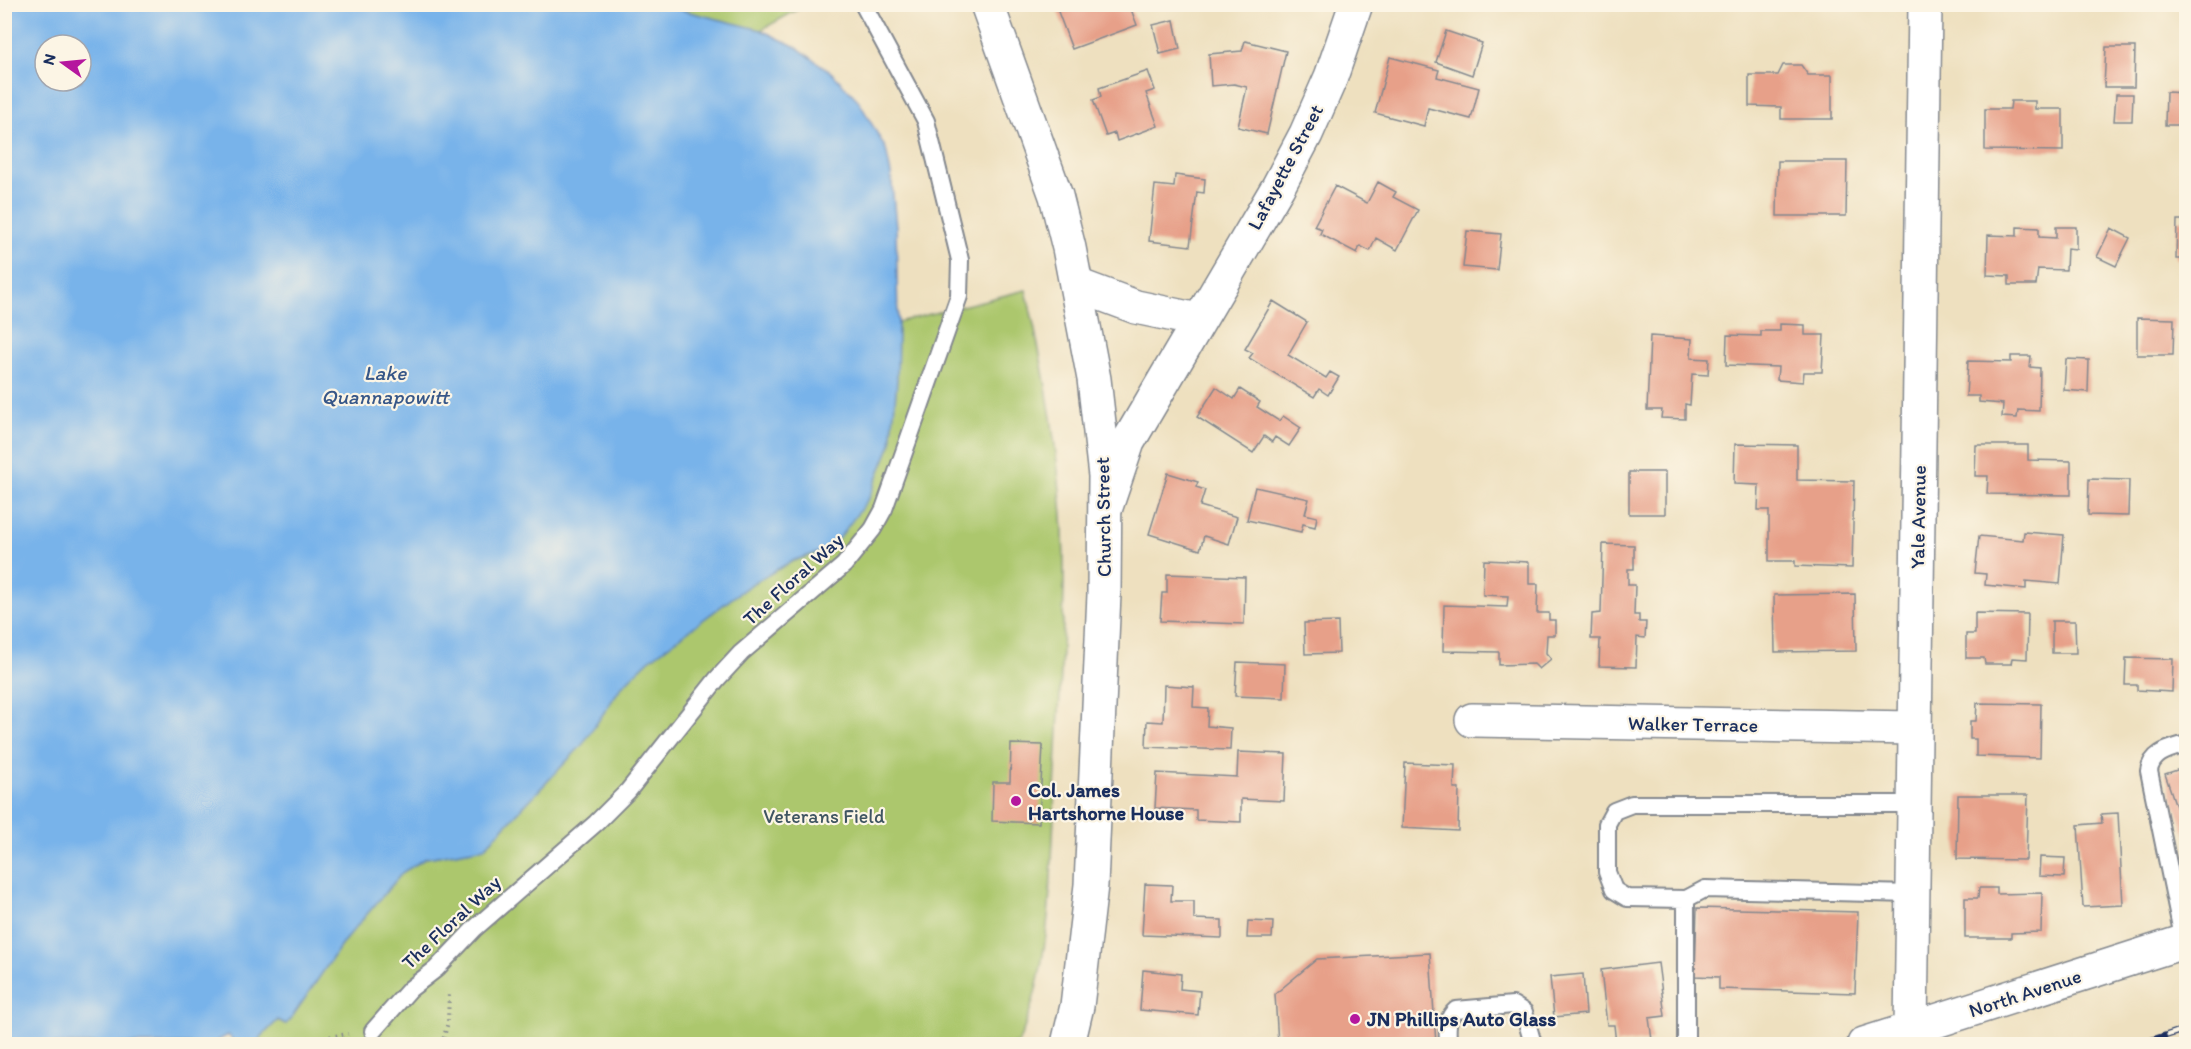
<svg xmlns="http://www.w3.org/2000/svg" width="2191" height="1049" font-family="Itim,sans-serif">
<rect width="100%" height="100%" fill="#fcf5e5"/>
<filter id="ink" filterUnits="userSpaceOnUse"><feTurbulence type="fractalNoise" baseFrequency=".0167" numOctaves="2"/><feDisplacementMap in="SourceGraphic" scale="12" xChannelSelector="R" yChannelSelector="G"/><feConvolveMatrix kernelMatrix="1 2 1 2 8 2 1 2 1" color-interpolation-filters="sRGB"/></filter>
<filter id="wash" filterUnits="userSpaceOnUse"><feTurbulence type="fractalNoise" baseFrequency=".008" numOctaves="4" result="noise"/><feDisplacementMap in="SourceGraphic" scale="24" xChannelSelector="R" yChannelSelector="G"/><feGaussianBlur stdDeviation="1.35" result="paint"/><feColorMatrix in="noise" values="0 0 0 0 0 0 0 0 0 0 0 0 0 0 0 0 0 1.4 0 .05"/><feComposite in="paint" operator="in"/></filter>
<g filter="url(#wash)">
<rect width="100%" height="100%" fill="#eee0bf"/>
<path fill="#acc76d" stroke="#647b66" stroke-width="1.5" d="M661,5H806L761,30Z
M1026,290C1047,380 1064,480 1064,573C1064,645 1058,718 1055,790C1051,876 1052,964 1018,1044H263L259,1039L278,1020L285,1024L290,1020L344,941L403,872L426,858L484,848L582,745L621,687L649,660L750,585L793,561L823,551L869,498L891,444L897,380L898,322Z"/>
<path fill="#78b3ea" stroke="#4a71a4" stroke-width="1.5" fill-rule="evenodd" d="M5,4L661,5L761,30L796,47L832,73L858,100L886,149L891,174L896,227L898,322L897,380L891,444L869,498L840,537L823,551L792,561L750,585L649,660L621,687L582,745L484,848L426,858L403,872L344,941L290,1020L286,1024L278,1020L259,1039L263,1044H237L228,1035L212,1044H5ZM45,45H81V81H45Z"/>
<g id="blocks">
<path fill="#e7a089" d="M1070,4H1129L1137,25L1072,49L1057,9Z
M1174,20L1180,49L1160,54L1153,25Z
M1446,31L1482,43L1472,75L1436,62Z
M1245,41L1286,51L1267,134L1238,127L1247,87L1234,84L1211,86L1209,54L1242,51Z
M2106,47H2135L2134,87H2104Z
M1390,57L1439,70L1437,77L1479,88L1471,119L1428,108L1424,126L1375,113Z
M1783,65H1801L1808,75H1832V119H1781V107L1749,106V75H1778Z
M1148,71L1155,90L1146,93L1158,126L1117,141L1115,133L1106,136L1093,100L1101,97L1099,88Z
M2166,92L2186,93V125H2165Z
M2116,94H2133L2132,121H2114Z
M2011,101H2035V109H2063V151L1985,150V109H2010Z
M1778,161H1847L1846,216H1777Z
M1175,175L1205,179L1204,193L1197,192L1190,246L1149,241L1155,185L1174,187Z
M1378,182L1396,192L1393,197L1418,210L1397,250L1376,238L1370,251L1360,246L1357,253L1320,234L1322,229L1314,226L1335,186L1367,203Z
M2177,220H2186V259H2176Z
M2017,227L2039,228V237L2056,238V227H2076V249L2067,248L2066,270L2038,269L2036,285H2009V276L1987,275L1988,235L2017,236Z
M2111,228L2130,238L2116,266L2097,257Z
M1467,231L1501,234L1497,270L1463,267Z
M1273,301L1307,322L1288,355L1326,378L1330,372L1339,377L1328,395L1319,389L1314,397L1249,358L1253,353L1245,349Z
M2137,318L2174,319L2173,355H2137Z
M1780,324L1805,325V335H1824L1822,372H1804L1803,382L1777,380L1778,367L1726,365L1727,335L1761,336V331H1780Z
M1650,336L1692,339L1691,358L1709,359L1708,375L1692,374L1690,405L1685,404V419L1661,418L1662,410H1647Z
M2011,356H2031L2030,367L2040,368L2039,411L2018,410L2017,418L2002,417L2003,404L1979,402V396H1966L1968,361L2011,362Z
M2066,359L2089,360L2088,392L2064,390Z
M1216,387L1234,399L1240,389L1260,402L1257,407L1279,421L1283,416L1301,428L1289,446L1275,437L1272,442L1264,436L1253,453L1197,417Z
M1735,444L1797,445V480L1854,481L1852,568L1795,566V561H1769V510H1758L1759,485L1734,484Z
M1976,445H2028V460L2071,461V495L1987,494L1988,476H1975Z
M1629,472H1665V514H1629Z
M1168,473L1198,482L1196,487L1205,490L1200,506L1237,517L1229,544L1204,536L1200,550L1149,534Z
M2089,479L2129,480L2128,516L2088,515Z
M1255,487L1309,499L1305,514L1317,517L1315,527L1303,524L1301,532L1247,520Z
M2024,532L2064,535L2060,584L2026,581V589L1985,585L1986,574L1975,573L1979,536L2023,540Z
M1603,544L1634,545V569H1628V585H1635L1634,615H1639V622H1646L1645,638L1637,637L1636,667L1599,666L1600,639H1591L1592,614L1601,613Z
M1484,560L1529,562V584H1538L1537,613H1549V620H1555V635H1547L1546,653L1551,659L1539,669L1534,664L1499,665V652L1443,651L1444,605L1507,607L1508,596L1483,595Z
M1167,574L1245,577L1244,624L1160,621L1162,593H1167Z
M1855,594L1856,651L1775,652L1774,595Z
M1975,613L2028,614L2027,659L2012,658L2011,664H1985L1984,658H1966V634H1975Z
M2052,621H2075L2076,653H2052Z
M1338,622L1339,653L1305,654L1304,623Z
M2126,658L2173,659L2172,692L2137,690V685H2125Z
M1237,662L1285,664L1284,698L1235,696Z
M1164,685L1194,687L1193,707L1208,708L1207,726L1231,728L1230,750L1146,747L1147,721L1163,722Z
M1977,703L2041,704L2040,758L1976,756V739H1970V721H1976Z
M1011,744L1043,745L1039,823L992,821L993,782H1010Z
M1238,752L1286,754L1284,801L1241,799V822L1196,820V810L1155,808L1157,773L1237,777Z
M1405,763L1455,765L1454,788H1459L1458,831L1402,828Z
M2186,767V836L2165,774Z
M1958,795H2028L2026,860L1957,859Z
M2118,813L2123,905L2083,907L2078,825L2102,823L2101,814Z
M2040,857L2065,858L2064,877L2039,876Z
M1145,884L1172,885L1171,901H1194V919L1222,920V938L1142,935Z
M1979,888H1997V894L2042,893L2041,932L2011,933V938H1965V898H1978Z
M1697,908L1858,912L1855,993L1719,989V977L1695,976Z
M1248,921L1273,922L1272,938H1247Z
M1430,953L1436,1044H1278L1275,994L1317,959Z
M1658,963L1665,1016L1649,1018L1652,1040L1616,1044L1614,1025H1607L1601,970Z
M1143,970L1181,974L1180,989L1200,991L1198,1015L1140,1010Z
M1583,974L1586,1014L1554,1017L1550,977Z"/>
</g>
</g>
<g filter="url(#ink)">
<use href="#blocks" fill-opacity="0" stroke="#84888e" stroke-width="1.5"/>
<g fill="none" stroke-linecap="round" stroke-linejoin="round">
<defs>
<path id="service" d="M1686,899L1705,889L1912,894
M2184,942L2149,771C2152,752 2170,749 2186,744
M373,1031L410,989L436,969L474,929L596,823L628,791L717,679L741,653L844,565L873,529L884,509L959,296L960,260L926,121L863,4
M1448,1044C1448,1032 1445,1019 1456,1010L1513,1005L1524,1012L1533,1044
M1686,1044V899L1627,898L1614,890L1607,872V824L1614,811L1632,804H1913"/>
<path id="minor" d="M1472,720L1914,728
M1911,1030L1925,4"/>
<path id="tertiary" d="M1077,285L1136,307L1198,320
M1106,507L1128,442L1278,187L1306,134L1331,77L1356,4"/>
<path id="secondary" d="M987,4L1056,196L1069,248L1094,379L1105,476L1104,594L1091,885L1077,1006L1068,1044
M1864,1044L2186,941"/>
</defs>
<use href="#service" stroke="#84888e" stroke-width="20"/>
<use href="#minor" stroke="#84888e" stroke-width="36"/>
<use href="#tertiary" stroke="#84888e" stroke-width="36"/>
<use href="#secondary" stroke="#84888e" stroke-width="36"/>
<path stroke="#84888e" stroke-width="4" stroke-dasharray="1.5 4.5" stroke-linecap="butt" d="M399,1039L409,1044
M307,1044L327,1037L348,1034
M442,1044L448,1022L449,992"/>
<use href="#service" stroke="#fff" stroke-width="16"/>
<use href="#minor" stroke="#fff" stroke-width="33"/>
<use href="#tertiary" stroke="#fff" stroke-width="33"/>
<use href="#secondary" stroke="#fff" stroke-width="33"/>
<defs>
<path id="rail" d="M2140,1044L2186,1029"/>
</defs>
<use href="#rail" stroke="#1b2f5e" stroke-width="7"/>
<use href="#rail" stroke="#fcf5e5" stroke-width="4.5" stroke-dasharray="14" stroke-linecap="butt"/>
</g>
</g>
<g fill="#b5179e" stroke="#fcf5e5" stroke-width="2">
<circle cx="1016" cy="801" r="6"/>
<circle cx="1355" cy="1019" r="6"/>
</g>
<g text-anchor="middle" stroke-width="4.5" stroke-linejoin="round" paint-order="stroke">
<g font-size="20" fill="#1b2f5e" stroke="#fcf5e5">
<text transform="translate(1285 167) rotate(-62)" y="7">Lafayette Street</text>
<text transform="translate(1103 517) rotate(-91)" y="7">Church Street</text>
<text transform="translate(1918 517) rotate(-89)" y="7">Yale Avenue</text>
<text transform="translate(793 579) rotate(-42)" y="7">The Floral Way</text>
<text transform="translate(1693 724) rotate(1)" y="7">Walker Terrace</text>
<text transform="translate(451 922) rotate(-43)" y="7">The Floral Way</text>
<text transform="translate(2025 993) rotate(-18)" y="7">North Avenue</text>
</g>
<g font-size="20" font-weight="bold" fill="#1b2f5e" stroke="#fcf5e5" text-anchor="start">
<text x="1028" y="797">Col. James<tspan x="1028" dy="23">Hartshorne House</tspan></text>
<text x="1367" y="1026">JN Phillips Auto Glass</text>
</g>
<g font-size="20" fill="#3f5562" stroke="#fcf5e5">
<text x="824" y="823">Veterans Field</text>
</g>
<g font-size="21" font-style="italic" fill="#375788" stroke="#fcf5e5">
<text x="385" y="380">Lake<tspan x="385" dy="24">Quannapowitt</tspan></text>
</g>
</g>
<rect width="2191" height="1049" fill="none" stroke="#fcf5e5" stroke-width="24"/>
<g transform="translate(63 63) rotate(285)"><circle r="28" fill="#fcf5e5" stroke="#a2a6af" stroke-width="1.5"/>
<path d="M0-4.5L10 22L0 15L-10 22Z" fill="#b5179e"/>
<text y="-9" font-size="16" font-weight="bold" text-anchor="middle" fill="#1b2f5e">N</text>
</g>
</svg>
